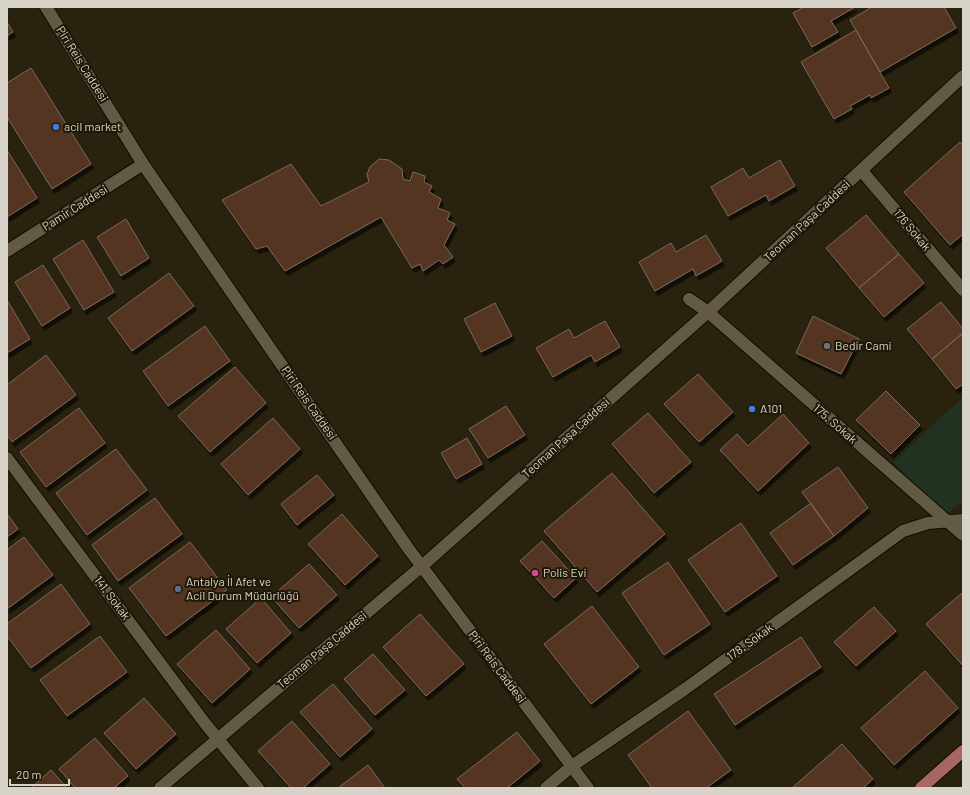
<svg xmlns="http://www.w3.org/2000/svg" width="970" height="795" font-family="Barlow,sans-serif">
<defs>
<filter id="shadow"><feDropShadow dx="2.5" dy="4.5" stdDeviation="0" flood-color="#0009"/></filter>
</defs>
<rect width="100%" height="100%" fill="#29220f"/>
<path fill="#213320" d="M963,397V501L946,515L893,462Z"/>
<path fill="#533520" stroke="#7c685a" filter="url(#shadow)" d="M804,7H855L831,21L838,32L812,47L793,13Z
M872,7H944L956,28L880,72L850,20Z
M7,22L13,32L7,36Z
M856,30L889,88L871,98L870,95L850,106L852,109L834,119L801,62Z
M31,68L91,164L52,189L7,117V83Z
M960,142L963,146V234L950,245L904,192Z
M7,150L37,198L7,217Z
M379,159L389,160L402,169L403,179L410,181L413,172L425,176L424,182L432,186L429,192L441,199L438,208L450,213L447,220L455,224L444,245L453,257L443,264L439,260L423,271L420,264L412,268L381,217L285,271L267,246L256,249L222,200L291,164L321,206L369,182L367,174L370,167Z
M780,160L795,186L769,201L766,195L728,216L711,187L743,168L749,178Z
M866,215L899,254L859,288L826,248Z
M126,219L149,258L121,276L97,237Z
M706,235L722,261L696,276L693,269L655,291L639,262L671,243L676,252Z
M83,240L114,292L84,310L53,259Z
M899,254L924,283L884,317L859,288Z
M43,265L70,308L42,326L15,282Z
M169,273L194,306L132,351L108,318Z
M7,300L30,339L7,353Z
M941,302L963,329V333L932,359L907,329Z
M495,303L512,336L481,352L464,319Z
M813,316L859,339L841,374L796,353Z
M605,321L620,347L595,362L591,355L553,377L536,348L569,329L574,338Z
M205,326L230,361L168,406L143,371Z
M963,333V384L956,389L932,359Z
M46,355L76,395L12,442L7,435V385Z
M235,367L266,403L210,452L178,416Z
M698,374L733,412L699,442L664,404Z
M886,391L920,425L891,454L856,420Z
M506,406L525,435L488,458L469,429Z
M79,408L105,443L46,487L20,452Z
M648,413L691,462L654,493L612,444Z
M783,414L809,443L758,491L720,450L737,434L748,446Z
M273,418L300,449L248,495L221,464Z
M467,438L482,464L456,479L441,453Z
M116,449L147,490L87,535L56,493Z
M838,467L868,508L834,536L802,492Z
M612,473L665,534L597,592L544,531Z
M317,475L334,495L297,525L281,504Z
M155,498L182,534L118,581L92,545Z
M811,503L834,536L793,565L770,533Z
M7,514L18,529L7,537Z
M342,514L378,556L345,585L308,544Z
M741,523L777,576L725,612L688,560Z
M24,537L53,575L7,609V550Z
M542,541L576,578L554,598L520,561Z
M190,542L227,590L166,636L129,588Z
M668,562L710,624L664,655L622,593Z
M309,564L337,595L299,628L271,597Z
M61,584L90,624L31,668L7,636V624Z
M962,593L963,595V666L926,624Z
M261,598L291,633L257,663L226,629Z
M592,606L639,667L591,704L544,644Z
M874,607L896,631L856,666L834,642Z
M420,614L464,664L426,696L383,647Z
M216,630L250,669L212,703L177,664Z
M100,636L127,672L67,716L40,680Z
M801,637L821,667L735,725L714,694Z
M373,654L405,690L375,715L344,679Z
M925,671L958,708L894,765L861,728Z
M333,684L372,729L340,757L300,712Z
M144,698L176,734L136,769L104,733Z
M688,711L731,770L706,788H652L628,755Z
M292,721L330,764L303,788H291L258,751Z
M517,732L540,761L507,788H465L457,779Z
M95,738L128,776L114,788H75L59,769Z
M842,744L873,779L863,788H792Z
M368,765L385,788H338Z
M51,770L67,788H31Z"/>
<g fill="none" stroke-linecap="round" stroke-linejoin="round">
<defs>
<path id="minor" d="M46,7L143,164L408,548L588,788
M861,170L963,290
M7,251L143,164
M689,299L708,312L963,535
M7,458L204,722L258,788
M160,788L422,566L708,312L963,76
M546,788L572,766L685,689L903,531L928,523L963,520"/>
<path id="major" d="M921,788L963,751"/>
</defs>
<use href="#minor" stroke="#120b00" stroke-width="14"/>
<use href="#major" stroke="#120b00" stroke-width="14"/>
<use href="#minor" stroke="#635a46" stroke-width="12"/>
<use href="#major" stroke="#a76563" stroke-width="12"/>
</g>
<g fill="#3f7fe0" stroke="#1f1806" stroke-width="1.5">
<circle cx="56" cy="127" r="4"/>
<circle cx="752" cy="409" r="4"/>
</g>
<circle fill="#6b7280" stroke="#1f1806" stroke-width="1.5" cx="827" cy="346" r="4"/>
<circle fill="#d1479c" stroke="#1f1806" stroke-width="1.5" cx="535" cy="573" r="4"/>
<circle fill="#5c6f8a" stroke="#1f1806" stroke-width="1.5" cx="178" cy="589" r="4"/>
<g text-anchor="middle" stroke-width="4" stroke-linejoin="round" paint-order="stroke">
<g font-size="12" fill="#d8d3c8" stroke="#1f1806">
<text transform="translate(82 64) rotate(58)" y="4">Piri Reis Caddesi</text>
<text transform="translate(75 208) rotate(-32)" y="4">Pamir Caddesi</text>
<text transform="translate(807 221) rotate(-43)" y="4">Teoman Paşa Caddesi</text>
<text transform="translate(912 230) rotate(50)" y="4">176 Sokak</text>
<text transform="translate(309 403) rotate(55)" y="4">Piri Reis Caddesi</text>
<text transform="translate(835 424) rotate(41)" y="4">175. Sokak</text>
<text transform="translate(566 438) rotate(-42)" y="4">Teoman Paşa Caddesi</text>
<text transform="translate(112 598) rotate(53)" y="4">141. Sokak</text>
<text transform="translate(750 642) rotate(-36)" y="4">178. Sokak</text>
<text transform="translate(322 650) rotate(-40)" y="4">Teoman Paşa Caddesi</text>
<text transform="translate(497 667) rotate(53)" y="4">Piri Reis Caddesi</text>
</g>
<g font-size="12" fill="#d8d3c8" stroke="#1f1806" text-anchor="start">
<text x="64" y="131">acil market</text>
<text x="835" y="350">Bedir Cami</text>
<text x="760" y="413">A101</text>
<text x="543" y="577">Polis Evi</text>
<text x="186" y="586">Antalya İl Afet ve<tspan x="186" dy="14">Acil Durum Müdürlüğü</tspan></text>
</g>
</g>
<rect width="970" height="795" fill="none" stroke="#d8d3c8" stroke-width="16"/>
<path d="M10 779v6h59v-6" fill="none" stroke="#d8d3c8" stroke-width="2"/>
<text x="16" y="779" font-size="12" fill="#d8d3c8" stroke="#1f1806" stroke-width="3" paint-order="stroke">20 m</text>
</svg>
